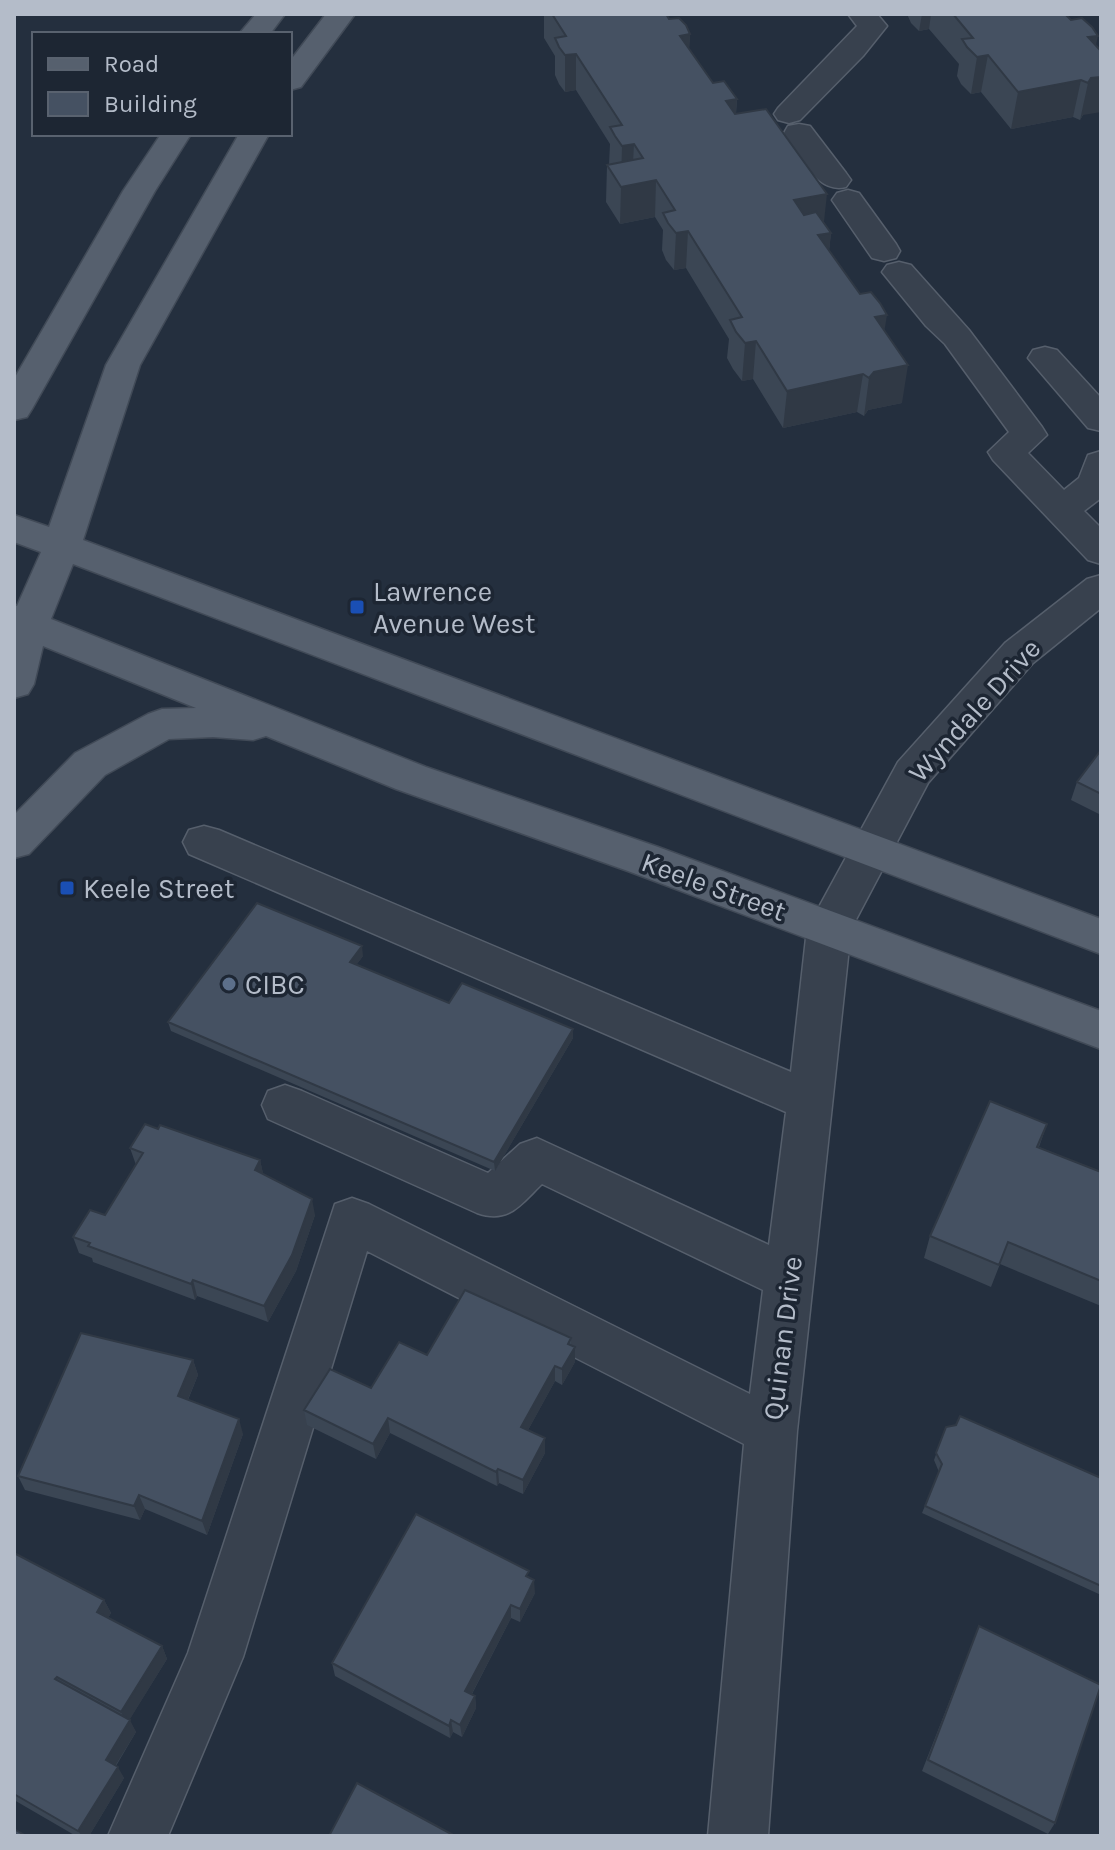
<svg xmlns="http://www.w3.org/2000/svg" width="1115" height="1850" font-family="Karla,sans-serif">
<rect width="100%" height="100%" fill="#242f3e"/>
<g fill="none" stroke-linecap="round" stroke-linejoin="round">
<defs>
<path id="minor" d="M848,14H877L887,26L863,56L800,120L789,123L778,120L774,114L778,108L857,26Z
M799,124L810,126L846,173L851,180L846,187C818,194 804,160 788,140L784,133L788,126Z
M848,190L859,193L896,244L900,251L896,258L884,261L872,258L832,200L837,193Z
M899,262L911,265L969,330L1042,427L1047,435L1028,453L1064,490L1079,478L1088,455L1101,451V498L1084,511L1101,528V564L1088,560L993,460L988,452L1009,432L945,344L926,326L882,272L887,265Z
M1045,347L1057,350L1101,398V431L1088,428L1028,358L1033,350Z
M1101,575V608L1033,663L928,783L851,929L797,1431L768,1836H708L744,1444L367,1251L243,1657L168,1836H108L188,1653L335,1204L352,1198L369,1204L750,1394L763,1290L542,1184C520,1205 509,1224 477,1213L268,1119L262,1105L268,1091L285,1085L302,1091L488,1173L520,1144L537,1138L769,1245L786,1112L189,854L183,842L189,830L204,826L219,830L791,1072L807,929L898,762L1005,643L1087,579Z"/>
<path id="major" d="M256,14H285L270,34H239Z
M326,14H355L301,87L290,90V61Z
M161,134H191L155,191L32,409L27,417L14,420V379L123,191Z
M239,134H269L140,365L83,540L1101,919V954L73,564L51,619L426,767L658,847L1101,1011V1049L628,871L396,789L266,736L253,740L213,737L169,739L105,775L29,854L14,858V815L75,753L148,714L162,709L196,708L43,646L34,684L28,694L14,698V605L17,606L41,552L14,542V515L49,527L106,365Z"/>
</defs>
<use href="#minor" stroke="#565f6c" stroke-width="3"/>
<use href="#major" stroke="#414a57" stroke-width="3"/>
<use href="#minor" fill="#38414e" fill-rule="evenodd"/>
<use href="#major" fill="#56606e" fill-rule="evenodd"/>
</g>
<path fill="#3b4654" d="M544,14H666L669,19L690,34L689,49L713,83L737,99L736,114L831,233L829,251L884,331L902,403L868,410L864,416L857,412L783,428L753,379L742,381L733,369L727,358L729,339L686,268L674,270L666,260L662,250L663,230L655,217L620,224L606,202L607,165H609L610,144L576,90L565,92L559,84L555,75V56L544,38Z
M907,14H1065L1096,46L1083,115L1080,120L1073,117L1011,129L981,92L971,94L961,84L957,76L959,64L929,29L919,31L911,23Z
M1101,750V815L1071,800L1077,782Z
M363,956L356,965L449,1003L573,1029V1038L495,1171L171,1031L168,1022Z
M1047,1124L1039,1147L1101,1172V1306L1000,1264L991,1287L924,1258L930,1236Z
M130,1148L260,1160L263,1174L315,1215L296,1271L268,1322L197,1296L195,1300L93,1262L92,1258L79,1253L73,1237L105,1215L136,1165Z
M571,1338V1345L575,1362L562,1385L555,1381L528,1430L545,1438V1453L523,1494L499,1483L497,1486L390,1433L376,1459L307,1425L304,1410L371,1388L427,1355Z
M193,1360L198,1375L188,1400L243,1434L207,1535L145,1509L140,1520L25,1490L18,1476Z
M946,1427L1101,1478V1595L922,1513L939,1472L934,1460Z
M14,1553L104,1600L111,1613L108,1618L162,1646L167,1659L129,1720L136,1732L116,1766L124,1778L89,1836H76L14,1800Z
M535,1593L520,1622L511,1618L472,1694L475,1696L476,1708L462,1737L453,1732L450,1738L335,1676L332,1663Z
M979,1626L1055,1823L1048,1834L922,1771Z"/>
<path fill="#303945" d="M922,14H931L929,29L919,31Z
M690,34L688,71L680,36Z
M1098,36L1090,72L1088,37Z
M576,54V90L565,92V55Z
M988,55L981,92L971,94L977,57Z
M1101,77V112L1083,115L1080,120L1088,83L1091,78Z
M1081,80L1073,117L1011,129L1018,92Z
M737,99L734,136L726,101Z
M634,144L632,181L621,183L622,146Z
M656,180L655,217L620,224L621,187Z
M827,194L823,231L790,237L794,200Z
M688,231L686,268L674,270L676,233Z
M831,233L827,270L818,235Z
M887,315L881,352L875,317Z
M756,341L753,379L742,381L745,343Z
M908,365L902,403L868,410L864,416L869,378L874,372Z
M863,374L857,412L783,428L787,391Z
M362,946L363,956L351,972L350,962Z
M573,1029V1038L495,1171L494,1162Z
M260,1160L264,1177L255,1170Z
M312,1199L315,1215L296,1271L268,1322L264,1306Z
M193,1280L197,1296L195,1300L191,1284Z
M575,1347V1362L562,1385V1369Z
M193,1360L198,1375L183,1411L178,1396Z
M555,1366V1381L522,1441L521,1427Z
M388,1418L390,1433L376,1459L373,1444Z
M239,1419L243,1434L207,1535L202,1521Z
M545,1438V1453L523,1494V1480Z
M498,1469L499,1483L497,1486L496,1472Z
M139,1495L145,1509L140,1520L134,1506Z
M534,1580L535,1593L520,1622V1609Z
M104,1600L111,1613L104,1625L97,1612Z
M511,1605V1618L467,1703L465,1691Z
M162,1646L167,1659L127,1724L121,1712Z
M475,1696L476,1708L462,1737L460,1725Z
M130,1720L136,1732L112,1771L106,1760Z
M451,1720L453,1732L450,1738L449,1726Z
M118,1767L124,1778L89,1836H82L78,1831Z"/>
<path fill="#455162" stroke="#303945" stroke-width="2" d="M552,14H666L669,19L679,18L686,25L690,34L680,36L713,83L724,81L737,99L726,101L735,114L766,109L827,194L794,200L804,215L816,212L831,233L818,235L860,294L871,292L880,303L887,315L875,317L908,365L874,372L869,378L863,374L787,391L756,341L745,343L736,332L730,320L742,317L688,231L676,233L668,223L663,213L675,210L656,180L621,187L607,165L643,158L634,144L622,146L615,136L610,127L622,125L576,54L565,55L559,47L555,38L566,36Z
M953,14H1065L1071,20L1082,18L1092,27L1098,36L1088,37L1101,51V77L1091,78L1088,83L1081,80L1018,92L988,55L977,57L967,47L962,39L973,38Z
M1101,750V794L1077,782Z
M257,903L362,946L350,962L449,1003L462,983L573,1029L494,1162L168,1022Z
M990,1101L1047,1124L1037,1147L1101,1172V1281L1008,1242L999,1265L930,1236Z
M145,1124L158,1129L160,1125L260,1160L255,1170L312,1199L292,1255L264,1306L193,1280L191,1284L88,1246L90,1243L73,1237L90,1210L105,1215L143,1153L130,1148Z
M465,1290L571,1338L568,1344L575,1347L562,1369L555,1366L521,1427L545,1438L523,1480L498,1469L496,1472L388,1418L373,1444L304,1410L330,1369L371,1388L399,1342L427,1355Z
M81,1333L193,1360L178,1396L239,1419L202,1521L139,1495L134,1506L18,1476Z
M960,1416L1101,1478V1586L925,1506L942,1464L936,1453L946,1427L956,1425Z
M416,1514L529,1571L526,1576L534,1580L520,1609L511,1605L465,1691L475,1696L460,1725L451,1720L449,1726L332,1663Z
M14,1553L104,1600L97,1612L162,1646L121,1712L57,1677L55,1679L130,1720L106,1760L118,1767L78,1831L14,1794Z
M979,1626L1101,1685L1055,1823L928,1760Z
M357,1783L455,1836H329Z
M14,1829L26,1836H14Z"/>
<g fill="#1a4fb4" stroke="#1d2633" stroke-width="3">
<rect x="349" y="599" width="16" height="16" rx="4"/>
<rect x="59" y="880" width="16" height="16" rx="4"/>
</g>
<circle fill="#5c6f8a" stroke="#1d2633" stroke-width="3" cx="229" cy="984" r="8"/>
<g text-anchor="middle" stroke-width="7" stroke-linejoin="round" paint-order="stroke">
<g font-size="28" fill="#b4bcc9" stroke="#1d2633" text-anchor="start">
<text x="373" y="601">Lawrence<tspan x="373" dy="32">Avenue West</tspan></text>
<text x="83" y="898">Keele Street</text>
<text x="245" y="994">CIBC</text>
</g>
<g font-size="28" fill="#b4bcc9" stroke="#1d2633">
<text transform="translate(974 710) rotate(-48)" y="10">Wyndale Drive</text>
<text transform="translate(714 886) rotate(20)" y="10">Keele Street</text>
<text transform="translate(782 1338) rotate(-83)" y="10">Quinan Drive</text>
</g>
</g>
<rect width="1115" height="1850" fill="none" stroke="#b4bcc9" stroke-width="32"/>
<rect x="32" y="32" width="260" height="104" fill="#1d2633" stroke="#59626f" stroke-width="2"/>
<rect x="48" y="58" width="40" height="12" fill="#56606e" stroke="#59626f" stroke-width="2"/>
<text x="104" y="72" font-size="24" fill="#b4bcc9">Road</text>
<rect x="48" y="92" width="40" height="24" fill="#455162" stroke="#59626f" stroke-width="2"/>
<text x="104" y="112" font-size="24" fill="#b4bcc9">Building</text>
</svg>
